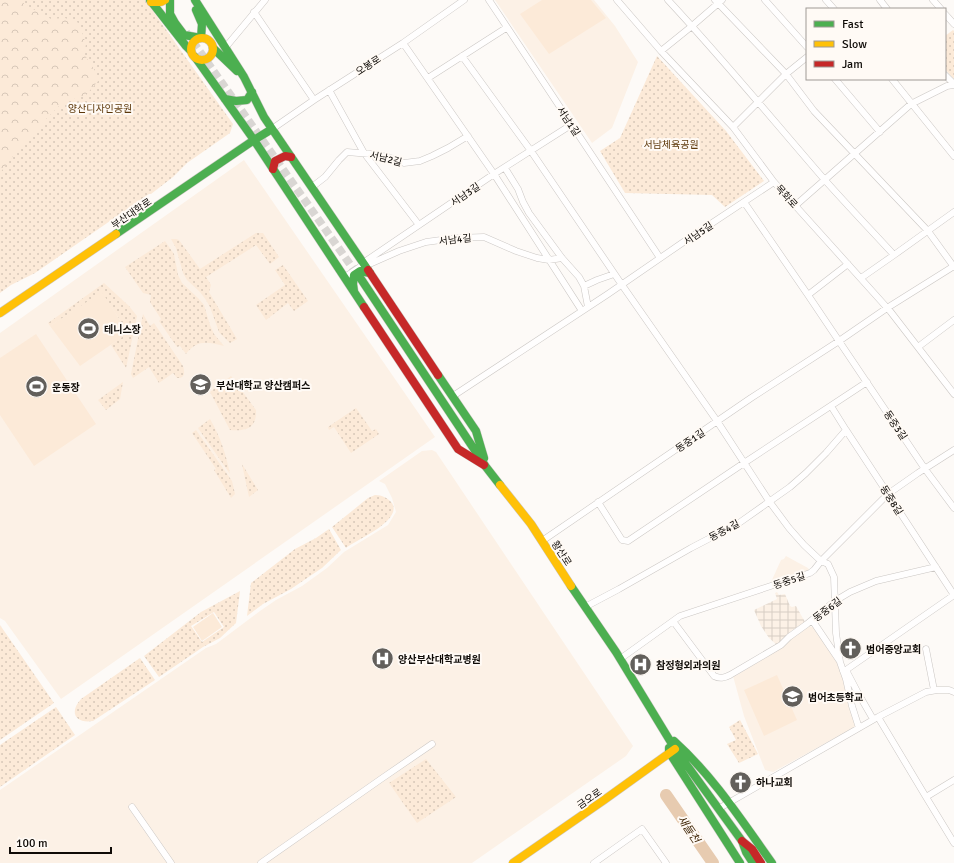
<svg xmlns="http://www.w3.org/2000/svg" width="954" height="863" font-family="Signika,'Noto Sans KR',sans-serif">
<defs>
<pattern id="industrial-grid" width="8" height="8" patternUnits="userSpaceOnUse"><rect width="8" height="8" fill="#fcf1e6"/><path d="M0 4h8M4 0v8" fill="none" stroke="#d7cdc4"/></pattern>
<pattern id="green-dots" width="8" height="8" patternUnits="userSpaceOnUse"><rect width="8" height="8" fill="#fcead8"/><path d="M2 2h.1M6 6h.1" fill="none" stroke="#d7c7b8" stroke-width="1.8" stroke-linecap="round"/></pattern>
<pattern id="forest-crowns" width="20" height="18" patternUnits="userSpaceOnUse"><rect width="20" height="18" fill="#fcead8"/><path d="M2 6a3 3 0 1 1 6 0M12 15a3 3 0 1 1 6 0" fill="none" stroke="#d7c7b8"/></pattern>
</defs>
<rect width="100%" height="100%" fill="#fdfaf7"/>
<path fill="#fcf1e6" d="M495,0H594L615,26L638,62L612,128L592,143Z
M244,160L435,437L61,699L5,621L0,618V333Z
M432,450L436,452L633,746L626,756L472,863H0V790L206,648L216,644L260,611L276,600L302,586L327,568L344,552L388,525L396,512L392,498L385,484L379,481L422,451Z
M786,556L808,568L809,570L806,573L775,582H771L781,560L784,559Z
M808,626L813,627L839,665L844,678L855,727L773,772L765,770L744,716L733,676L737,675L782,647L791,638Z"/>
<path fill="url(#industrial-grid)" d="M777,592L779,595L785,594L790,606L792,607L796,606L805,622L791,631L782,642L777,645L769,638L761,626L754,610L777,599L775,593Z"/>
<path fill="url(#green-dots)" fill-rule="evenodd" d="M0,0H145L233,124L230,133L187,163L173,177L151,194H149L35,273L11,285L0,293Z
M953,30L954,31V79L945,69V36Z
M657,56L726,131L764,181L725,207L712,195L625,193L600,151L620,138Z
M256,233H263L279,257L270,264L256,245L206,277L211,285L209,292L237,339L230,343L219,332L210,307L206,300L200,292L187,280L183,273L176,248L171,239H176L179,240L200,269Z
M165,241L174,254L178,275L182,283L198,298L204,305L210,325L214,334L224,346C208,342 197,339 186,354L180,346L177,347L159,321L161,319L150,302L151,295L143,293L125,267Z
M283,265L308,301L294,311L288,303L266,320L256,305L285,285L275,270Z
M104,283L129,306L137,316L126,368L111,345L128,332L102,293L50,326L48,323Z
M143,314L150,326L154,323L183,366C185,372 185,379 177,378L173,373L159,383L149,367L133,378L131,374Z
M231,376L256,410C257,429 245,431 230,430L210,392Z
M123,382L120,399L106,410L98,400Z
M356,408L372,431L376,429L379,434L351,453L334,427L329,430L328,427Z
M210,419C220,436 226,454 230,474L198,428Z
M196,430L232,481L235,494L231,498L214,470L216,469L192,433Z
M242,464L258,490L249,497Z
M375,495C382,495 388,498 392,503C403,521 356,540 346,548L332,527L352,511L368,498Z
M329,529L341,550L322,568L310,576L291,589L263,604L247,616L251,583L295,549L316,538Z
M240,591L236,623L220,638L203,647L159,677L144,656L201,612ZM214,612L224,627L202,642L191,626Z
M0,625L54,703L0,740Z
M140,658L155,680L93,721C75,724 69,712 81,699Z
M56,707L75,735L0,787V745Z
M740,720L758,754L739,763L727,744L736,740L729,727Z
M426,759L456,797L417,823L389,783Z"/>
<path fill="url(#forest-crowns)" d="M0,0H22L24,4L51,19L65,18L79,23L86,44L84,54L97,74V76L99,80L86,95L71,100L60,105L45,120L39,128L20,147L0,173Z"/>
<path fill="#fcead8" d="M542,0H591L606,18L549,54L520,14Z
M102,292L128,333L80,366L50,326Z
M36,334L96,424L34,466L0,415V358Z
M213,613L222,627L202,641L193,627Z
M777,675L797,720L764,736L744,690Z"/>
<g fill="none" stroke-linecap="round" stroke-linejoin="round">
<path stroke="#e7cbb0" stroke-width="12" d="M666,795L713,863"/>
<path stroke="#d9d6d3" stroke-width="8" stroke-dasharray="8 4" stroke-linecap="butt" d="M186,32L359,277"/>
<defs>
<path id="street" d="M489,0L660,258
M617,0L661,51L733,127L774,182L890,311L954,394
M668,0C722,58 772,119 824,179C847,205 871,230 894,255
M715,0L786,74L814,111L928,231L954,267
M765,0L807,47
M826,0L834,9
M880,0L887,9
M933,0L941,9
M254,12L314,100
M945,14L954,24
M403,43L494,174L582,311
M225,48L265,0
M661,51L692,26L722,0
M462,56L531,151L622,285L717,421L769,501L789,528L804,545L821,561L828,564L834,577L836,633L840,662L846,679L852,706L859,728
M945,75L954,84
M428,78L506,28
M835,79L880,132
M892,79L954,156
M329,90L364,153L419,225
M733,127L786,74L807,57
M272,129L314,100L403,43L464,0
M505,168L518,189L523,202L529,213L562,258L579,277L584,286L588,307
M312,187L325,177L339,160L347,152L370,154L388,157L404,163L420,161L432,156L448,148L468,136
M744,202L808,295L925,469L954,508
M796,205L911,104L947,86L954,85
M362,266H365L399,251L426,242L456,238L484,237L516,251L537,258L549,260L562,258
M345,277L360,267L363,263L494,174L571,125
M861,278L894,255L954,212
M584,286L597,280L614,274
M808,295L848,264
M918,347L954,320
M453,396L608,294L685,241L774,182
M831,406L846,430L888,494L954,595
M598,502L622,540L628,541L744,463L867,382
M542,541L751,398L839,341L887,308L954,266
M585,607L619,589L691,548L739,523L790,487L806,473L826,453L846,430
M812,620L839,660
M673,621L714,676C720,679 724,678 730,675L781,645L789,637L807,624L835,601L850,592L876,581L936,567
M926,649L934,690
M620,659L680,616L810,573L814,570L821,561L888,494L918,473L954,450
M843,671L846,670L954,595
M847,672L858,693L873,719
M878,717L926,797
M954,780L926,797L954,843
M132,807L171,863
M718,809L878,717L926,692L937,690H949L954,692
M261,863L381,779L432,744
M594,863L642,829L666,863"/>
<path id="fast" d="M150,0L186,46L191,51
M170,0V14L175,23L184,35L201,38L202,24L196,10
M195,0L244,77L264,117L368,270
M213,48L237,71
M195,57L254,140L364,307
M225,99L236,101L247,100L252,92
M116,234L254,140L272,129
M361,279L486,467L500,485
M354,291L353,284L354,275L360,271L370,273
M438,375L476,431L484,458
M571,586L616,652L675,749L742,841L746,852L753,863
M674,741C713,776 742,821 772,863
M669,748V752L740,863"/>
<path id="slow" d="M151,2H161L165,0
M191 49a11 11 0 1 1 22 0a11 11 0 1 1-22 0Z
M0,313L116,234
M500,485L531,524L571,586
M513,863L604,800L675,749"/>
<path id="jam" d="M273,169L275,161L285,156L291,157
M368,270L438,375
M364,307L458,449L484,465
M742,841L752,849L761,863"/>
</defs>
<use href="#street" stroke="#cbc7c4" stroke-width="7"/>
<use href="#fast" stroke="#cbc7c4" stroke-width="9"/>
<use href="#slow" stroke="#cbc7c4" stroke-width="9"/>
<use href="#jam" stroke="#cbc7c4" stroke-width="9"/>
<use href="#street" stroke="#fffefe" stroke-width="6"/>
<use href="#fast" stroke="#4caf50" stroke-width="8"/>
<use href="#slow" stroke="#ffc107" stroke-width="8"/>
<use href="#jam" stroke="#c62828" stroke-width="8"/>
</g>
<defs>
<symbol id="stadium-disc" viewBox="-11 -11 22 22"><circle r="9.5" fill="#625f5b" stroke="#fffaf5"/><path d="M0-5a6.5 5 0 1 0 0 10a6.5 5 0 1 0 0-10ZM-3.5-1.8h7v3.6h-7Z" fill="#fff"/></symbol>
<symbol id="university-disc" viewBox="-11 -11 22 22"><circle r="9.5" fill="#625f5b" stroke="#fffaf5"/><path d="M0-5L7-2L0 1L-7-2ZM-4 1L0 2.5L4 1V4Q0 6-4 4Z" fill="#fff"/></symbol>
<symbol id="church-disc" viewBox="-11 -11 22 22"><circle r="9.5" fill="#625f5b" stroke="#fffaf5"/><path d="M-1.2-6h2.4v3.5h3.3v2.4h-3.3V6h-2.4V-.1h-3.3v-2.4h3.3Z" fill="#fff"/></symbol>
<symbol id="hospital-disc" viewBox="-11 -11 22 22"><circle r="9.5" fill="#625f5b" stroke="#fffaf5"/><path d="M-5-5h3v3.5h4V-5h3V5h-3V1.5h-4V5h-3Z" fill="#fff"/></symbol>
<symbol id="school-disc" viewBox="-11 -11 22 22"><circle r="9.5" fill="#625f5b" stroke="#fffaf5"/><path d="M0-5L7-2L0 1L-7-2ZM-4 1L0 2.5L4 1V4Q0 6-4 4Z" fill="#fff"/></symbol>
</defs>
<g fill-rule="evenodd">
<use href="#stadium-disc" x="76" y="316" width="25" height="25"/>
<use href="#university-disc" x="188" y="372" width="25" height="25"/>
<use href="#stadium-disc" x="24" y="374" width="25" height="25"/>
<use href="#church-disc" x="838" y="636" width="25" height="25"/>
<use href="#hospital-disc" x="370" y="646" width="25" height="25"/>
<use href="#hospital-disc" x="628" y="652" width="25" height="25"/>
<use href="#school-disc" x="780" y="684" width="25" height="25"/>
<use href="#church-disc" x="728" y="770" width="25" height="25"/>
</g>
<g text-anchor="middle" stroke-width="4" stroke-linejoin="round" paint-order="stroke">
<g font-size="10" fill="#0f0b07" stroke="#fffaf5">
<text transform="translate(368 65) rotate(-33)" y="4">오봉로</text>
<text transform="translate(569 121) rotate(56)" y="4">서남1길</text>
<text transform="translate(386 158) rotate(14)" y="4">서남2길</text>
<text transform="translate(465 194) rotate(-34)" y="4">서남3길</text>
<text transform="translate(787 196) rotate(48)" y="4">목화로</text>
<text transform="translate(131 213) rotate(-34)" y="4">부산대학로</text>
<text transform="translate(698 233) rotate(-34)" y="4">서남5길</text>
<text transform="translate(455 239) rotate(-6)" y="4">서남4길</text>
<text transform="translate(896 425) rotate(56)" y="4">동중3길</text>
<text transform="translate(690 440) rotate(-34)" y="4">동중1길</text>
<text transform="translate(892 500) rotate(57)" y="4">동중8길</text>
<text transform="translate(724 530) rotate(-28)" y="4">동중4길</text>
<text transform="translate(562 553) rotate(57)" y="4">황산로</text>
<text transform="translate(789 580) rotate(-18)" y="4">동중5길</text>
<text transform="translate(827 609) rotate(-37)" y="4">동중6길</text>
<text transform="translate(589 798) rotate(-35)" y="4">금오로</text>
</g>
<g font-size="10" fill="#5d380a" stroke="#fffaf5">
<text x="100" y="112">양산디자인공원</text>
<text x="671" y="148">서남체육공원</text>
</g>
<g font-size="10" font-weight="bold" fill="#0f0b07" stroke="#fffaf5" text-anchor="start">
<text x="104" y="333">테니스장</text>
<text x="216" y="389">부산대학교 양산캠퍼스</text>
<text x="52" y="391">운동장</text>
<text x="866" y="653">범어중앙교회</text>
<text x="398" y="663">양산부산대학교병원</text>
<text x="656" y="669">참정형외과의원</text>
<text x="808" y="701">범어초등학교</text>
<text x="756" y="786">하나교회</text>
</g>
<g font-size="11" font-style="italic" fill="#3e2405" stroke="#fffaf5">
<text transform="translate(689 829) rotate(56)" y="4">새들천</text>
</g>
</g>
<rect x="806" y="8" width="140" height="72" fill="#fffaf5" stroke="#9f9a96"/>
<rect x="814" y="21" width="20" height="6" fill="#4caf50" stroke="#9f9a96"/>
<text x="842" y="28" font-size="12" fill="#0f0b07">Fast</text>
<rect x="814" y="41" width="20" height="6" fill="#ffc107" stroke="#9f9a96"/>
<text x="842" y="48" font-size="12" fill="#0f0b07">Slow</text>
<rect x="814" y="61" width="20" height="6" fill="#c62828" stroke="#9f9a96"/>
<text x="842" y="68" font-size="12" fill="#0f0b07">Jam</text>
<path d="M10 847v6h101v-6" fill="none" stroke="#0f0b07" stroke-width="2"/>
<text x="16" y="847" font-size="12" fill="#0f0b07" stroke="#fffaf5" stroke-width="3" paint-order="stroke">100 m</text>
</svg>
